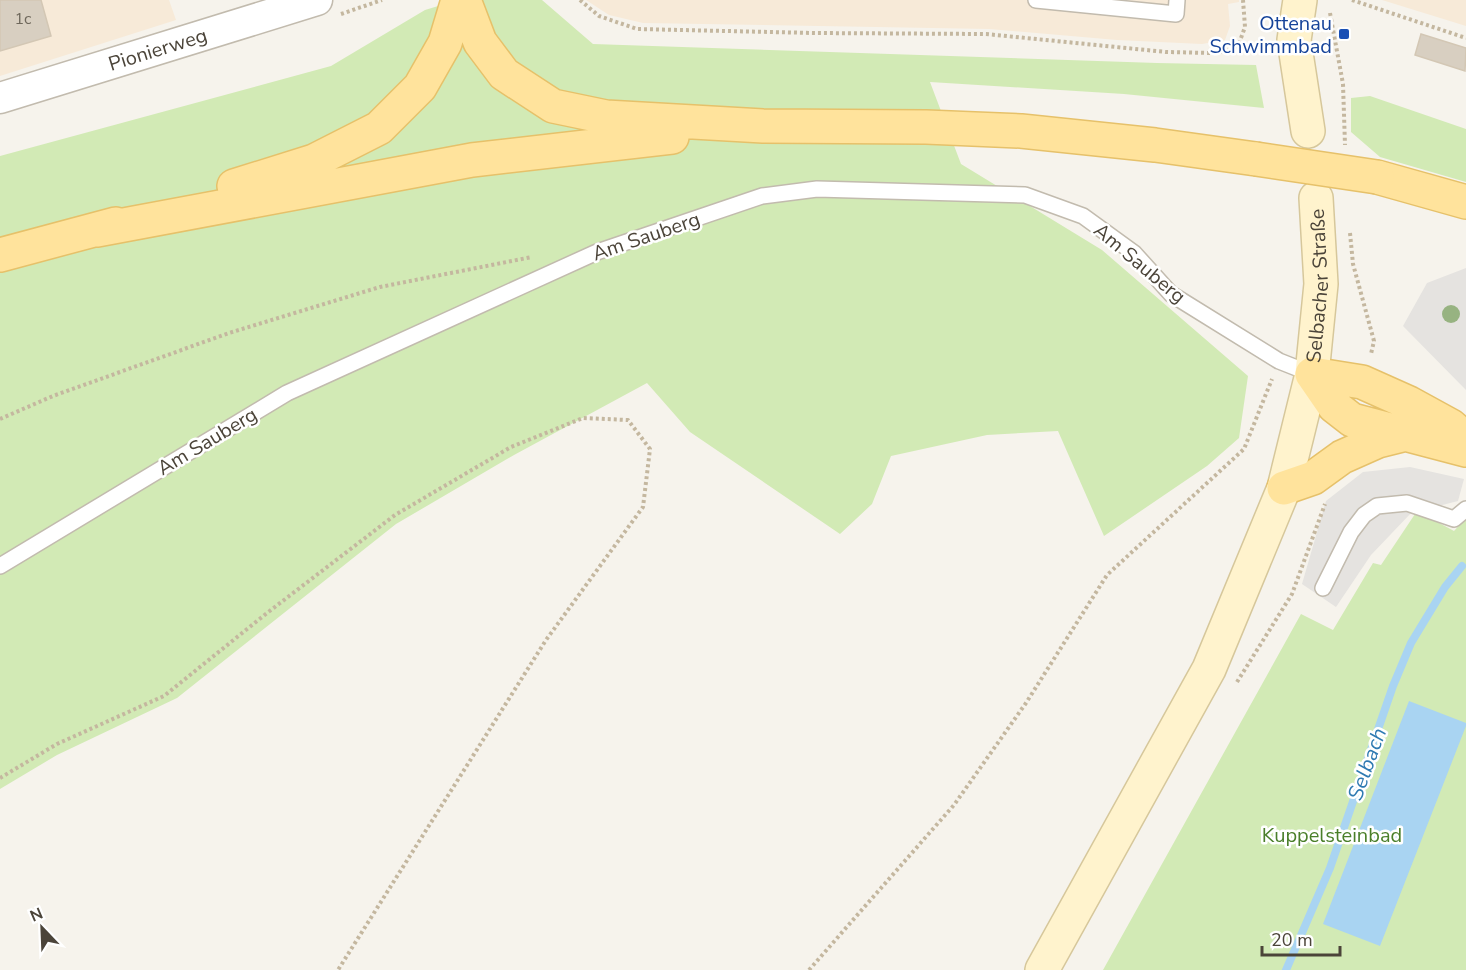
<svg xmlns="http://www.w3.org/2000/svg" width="1466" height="970" font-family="'Nunito Sans',sans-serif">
<rect width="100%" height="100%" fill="#f6f3ec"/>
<path fill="#f7ead8" d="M0,0H169L176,20L0,76Z
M586,0H1239V2L1228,4L1230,26L1225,40L1202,44L1117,40L989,29L643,23L609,15Z
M1382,0H1466V26Z"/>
<path fill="#d2eab5" d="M458,0H542L593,44L1157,63L1256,65L1264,108L1124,94L930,82L961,164L1102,250L1248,376L1239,438L1207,466L1104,536L1058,431L987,435L891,456L872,504L840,534L690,432L647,383L514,455L396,524L177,698L57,755L0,789V156L331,66L425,10Z
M1370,96L1466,129V182L1380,157L1351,132V98Z
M1417,511L1454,531L1466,518V970H1103L1301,614L1333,630L1373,563L1381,565Z"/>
<path fill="#e5e3e0" d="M1466,268V390L1403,326L1427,283Z
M1410,467L1464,479L1458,501L1411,513L1371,555L1336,607L1302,584L1326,501L1363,472Z"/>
<path fill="#a9d4f2" d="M1409,701L1466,723V726L1380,946L1323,924Z"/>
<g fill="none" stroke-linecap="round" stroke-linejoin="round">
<path stroke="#a9d4f2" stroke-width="8" d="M1286,970L1330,868L1393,686L1411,643L1445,587L1462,566"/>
</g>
<path fill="#d8cfc1" stroke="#d3c7b4" stroke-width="1.5" d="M0,0H41L51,36L0,51Z
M1421,34L1466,48L1465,71L1415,55Z"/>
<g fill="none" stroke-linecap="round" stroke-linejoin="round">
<defs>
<path id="service" d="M1036,0L1176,14L1177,0
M0,566L287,393L597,252L762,196L817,189L1025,195L1083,216L1134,253L1171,294L1279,361L1312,374
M1323,588L1351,532L1364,515L1377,506L1407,503L1454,519L1466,509"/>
<g id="minor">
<path id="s1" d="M0,98L317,0"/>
</g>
<g id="secondary">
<path d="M1300,0L1294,40L1308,131"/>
<path id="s2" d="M1042,970L1209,669L1284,488L1312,374L1321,284L1316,198"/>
</g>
<path id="primary" d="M464,0L480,42L504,74L553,106L606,117L763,126L926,127L1021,131L1155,145L1256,159
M1377,177L1466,202
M234,186L314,161L379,128L420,87L445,43L458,0
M97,230L472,160L672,137
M0,255L116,224
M1312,374L1334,406L1352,420L1466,450
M1312,374L1362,382L1409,403L1451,426L1466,439
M1284,488L1313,478L1342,457L1378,441L1406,434"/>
</defs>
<use href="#service" stroke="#c2bbae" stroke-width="18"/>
<use href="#minor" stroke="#c2bbae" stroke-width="33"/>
<use href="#secondary" stroke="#d6c79b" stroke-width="36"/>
<use href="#primary" stroke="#e6c16a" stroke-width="36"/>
<path stroke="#c4b79f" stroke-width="4" stroke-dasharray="3 3" stroke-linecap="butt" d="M580,0L599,16L637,29L814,33L986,34L1166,52L1212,53L1237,49L1245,27L1243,0
M1352,0L1466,38
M1330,13L1343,84L1345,145
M341,14L382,0
M1350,233L1353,264L1374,341L1371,354
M0,419L53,396L229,333L380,287L532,257
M1237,682L1292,594L1325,504
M0,778L57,744L164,696L267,613L395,515L511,447L583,418L628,420L650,449L643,507L546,640L338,970
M809,970L954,805L1026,703L1107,575L1244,449L1272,379"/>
<use href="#service" stroke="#fff" stroke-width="15"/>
<use href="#minor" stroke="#fff" stroke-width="30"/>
<use href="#secondary" stroke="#fff3cd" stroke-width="33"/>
<use href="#primary" stroke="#ffe39c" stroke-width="33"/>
<defs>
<path id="primary-bridge" d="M1256,159L1377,177"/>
</defs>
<use href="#primary-bridge" stroke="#e6c16a" stroke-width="36" stroke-linecap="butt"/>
<use href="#primary-bridge" stroke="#ffe39c" stroke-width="33"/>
</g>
<circle fill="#97b381" cx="1451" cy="314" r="9"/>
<rect fill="#1a4fb4" stroke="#fff" stroke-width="2" x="1338" y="28" width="12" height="12" rx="3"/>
<g text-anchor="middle" stroke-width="5" stroke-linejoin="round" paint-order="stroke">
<g font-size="16" fill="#6e675b">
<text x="23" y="24">1c</text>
</g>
<g font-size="20" fill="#164399" stroke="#fff" text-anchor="end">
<text x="1332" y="30">Ottenau<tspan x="1332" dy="23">Schwimmbad</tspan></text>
</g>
<g font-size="20" fill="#4b4439" stroke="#fff">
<text dy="7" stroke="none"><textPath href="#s1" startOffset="165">Pionierweg</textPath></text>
<text transform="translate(646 236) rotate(-19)" y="7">Am Sauberg</text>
<text transform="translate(1140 263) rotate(40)" y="7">Am Sauberg</text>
<text dy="7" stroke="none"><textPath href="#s2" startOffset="746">Selbacher Straße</textPath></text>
<text transform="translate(207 441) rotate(-31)" y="7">Am Sauberg</text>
</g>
<g font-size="20" fill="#4a7f2a" stroke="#fff">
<text x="1332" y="842">Kuppelsteinbad</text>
</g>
<g font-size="21" font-style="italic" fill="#2e7ab2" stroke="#fff">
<text transform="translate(1367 764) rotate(-70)" y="7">Selbach</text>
</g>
</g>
<g transform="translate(42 928) rotate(337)" stroke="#ffffff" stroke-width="4.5" paint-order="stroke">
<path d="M0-4.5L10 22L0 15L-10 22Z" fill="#4b4439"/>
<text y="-9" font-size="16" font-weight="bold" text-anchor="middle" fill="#4b4439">N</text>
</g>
<path d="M1262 946v9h78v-9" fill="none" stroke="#4b4439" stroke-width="3"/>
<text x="1271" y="946" font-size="18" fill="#4b4439" stroke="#ffffff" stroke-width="4.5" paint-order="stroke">20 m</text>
</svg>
